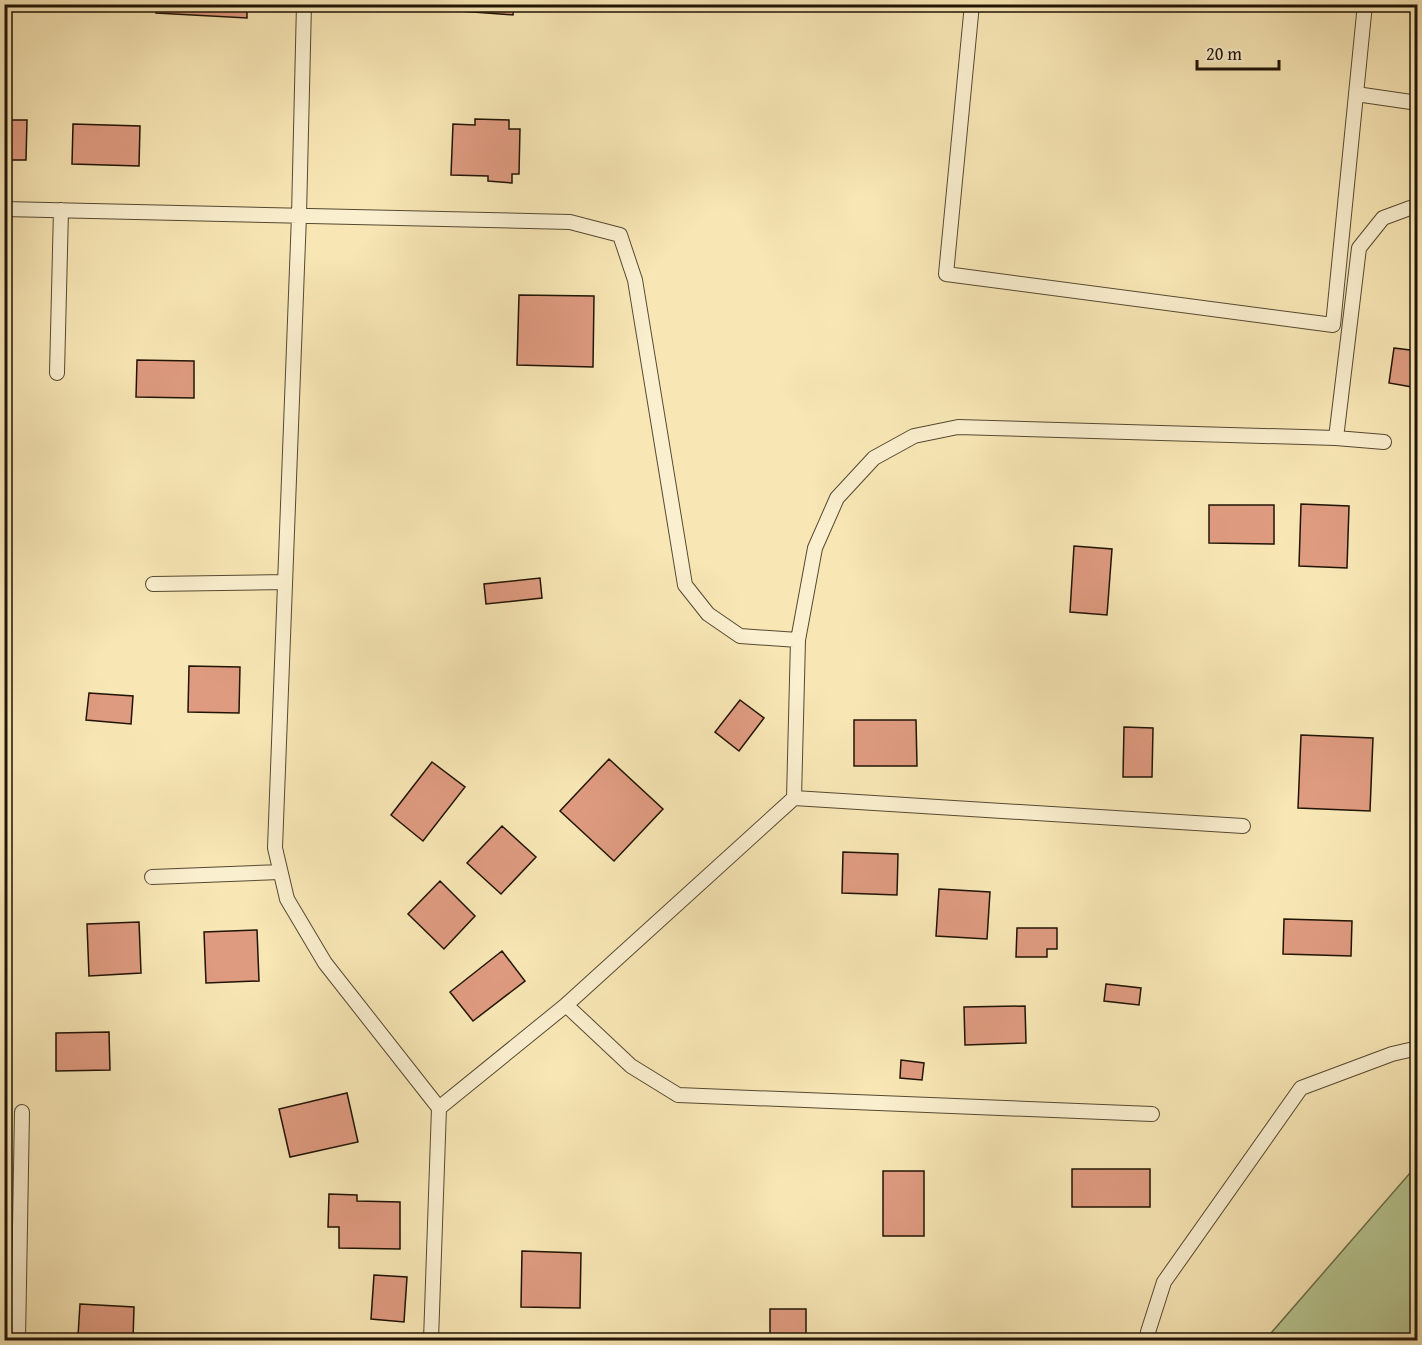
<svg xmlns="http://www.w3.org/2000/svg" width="1422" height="1345" font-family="'Gentium Book Plus',serif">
<rect width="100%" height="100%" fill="#f8e7b5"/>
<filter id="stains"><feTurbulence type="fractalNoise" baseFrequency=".00333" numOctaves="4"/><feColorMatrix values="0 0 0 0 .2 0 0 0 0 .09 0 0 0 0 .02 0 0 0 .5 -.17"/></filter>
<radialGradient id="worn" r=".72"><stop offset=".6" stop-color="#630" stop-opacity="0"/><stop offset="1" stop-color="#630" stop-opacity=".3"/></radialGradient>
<path fill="#b7c792" stroke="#6c6e4c" stroke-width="1.5" d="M1417,1165V1340H1265Z"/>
<path fill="#df9b80" stroke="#201405" stroke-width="1.5" d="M156,4H247V18L156,13Z
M461,4H514L513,15L460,11Z
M475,119L509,120V129H520L519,174H512V183L488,181V176L451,175L453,124L475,125Z
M4,120H27L26,160H4Z
M73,124L140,126L139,166L72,164Z
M519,295L594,296L593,367L517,365Z
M1394,348L1418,351V388L1389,383Z
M137,360L194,361V398L136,397Z
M1301,504L1349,506L1347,568L1299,566Z
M1209,505H1274V544L1209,543Z
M1074,546L1112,549L1107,615L1070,612Z
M540,578L542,598L486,604L484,584Z
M189,666L240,667L239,713L188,712Z
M89,693L133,696L131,724L86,720Z
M740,700L764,718L739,751L715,732Z
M854,720H916L917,766H854Z
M1124,727L1153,728L1152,777H1123Z
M1301,735L1373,738L1370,811L1298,808Z
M609,759L663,809L614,861L560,811Z
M432,762L465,787L423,841L391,815Z
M502,826L536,857L501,894L467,863Z
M843,852L898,854L897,895L842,893Z
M440,881L475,916L444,949L408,914Z
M939,889L990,892L987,939L936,936Z
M1284,919L1352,921L1351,956L1283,954Z
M139,922L141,973L89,976L87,924Z
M1017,928H1057V949H1047V957H1016Z
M257,930L259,981L206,983L204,932Z
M502,951L525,981L473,1021L450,992Z
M1106,984L1141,988L1139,1005L1104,1001Z
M1025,1006L1026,1043L965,1045L964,1007Z
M109,1032L110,1070L56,1071V1033Z
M901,1060L924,1063L922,1080L900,1078Z
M347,1093L358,1142L290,1157L279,1109Z
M1072,1169H1150V1207H1072Z
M883,1171H924V1236H883Z
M329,1194L357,1195V1201L400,1202V1249L339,1248V1227H328Z
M522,1251L581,1253L580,1308L521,1307Z
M374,1275L407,1277L404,1322L371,1319Z
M80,1304L134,1307L133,1339L78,1336Z
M770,1309H806V1340H770Z"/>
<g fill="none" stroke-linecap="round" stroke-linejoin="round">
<defs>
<path id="service" d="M304,4L299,215L275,848L287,899L325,963L439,1108L431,1340
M972,4L946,274L1333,325L1365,4
M1356,94L1418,103
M4,209L570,222L620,235L635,280L685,585L708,614L740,636L798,640
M57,373L61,210
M1336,438L1359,248L1383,218L1410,208L1418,209
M153,584L285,582
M794,798L1243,826
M152,877L280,872
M566,1005L631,1066L678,1095L1152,1114
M439,1108L566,1005L794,798L798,640L815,548L837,498L874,458L914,436L958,427L1336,438L1384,442
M18,1340L22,1112
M1149,1340L1148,1332L1164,1282L1301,1088L1392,1054L1418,1048"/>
</defs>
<use href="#service" stroke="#564931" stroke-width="16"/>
<use href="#service" stroke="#faefcf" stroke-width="14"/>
</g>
<rect width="1422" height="1345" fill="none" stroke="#f8e7b5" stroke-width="24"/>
<rect x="6" y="6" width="1410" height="1333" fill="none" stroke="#201405" stroke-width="3"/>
<rect x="12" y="12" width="1398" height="1321" fill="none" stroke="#201405" stroke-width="1.5"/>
<path d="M1197 60v9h82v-9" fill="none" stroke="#201405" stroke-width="3"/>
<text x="1206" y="60" font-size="18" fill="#201405" stroke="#faefcf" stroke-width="4.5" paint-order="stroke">20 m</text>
<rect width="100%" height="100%" filter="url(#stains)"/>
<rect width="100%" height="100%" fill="url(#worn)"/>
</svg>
